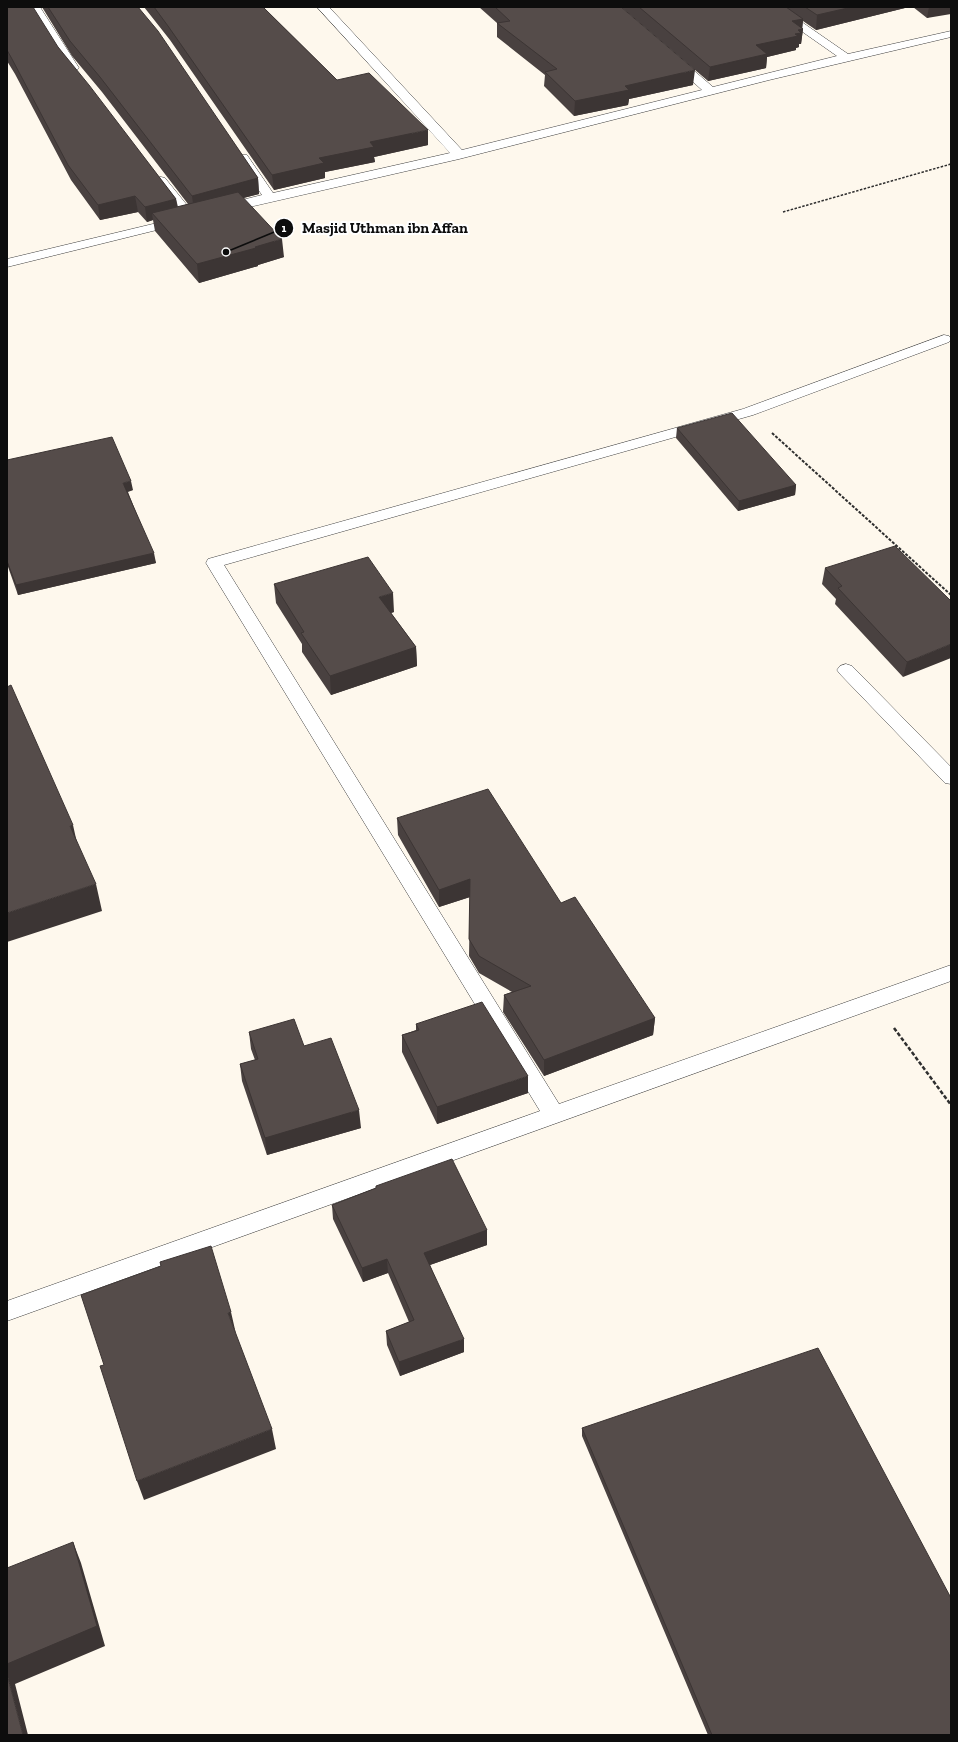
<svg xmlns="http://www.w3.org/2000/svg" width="958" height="1742" font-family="'Zilla Slab',serif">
<rect width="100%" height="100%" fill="#fef8ed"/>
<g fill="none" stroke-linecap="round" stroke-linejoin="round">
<defs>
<path id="service" d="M28,7H40L79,68L77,70H69Z
M317,7H329L462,150L702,90L670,61L668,59L670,57H678L713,87L837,56L767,7H780L848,54L951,31V37L769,80L459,159L223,213L218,212L217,209L218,206L262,195L237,158L239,155H247L273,193L450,153Z
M161,177L165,178L195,215L196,218L195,221H186L185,223L7,267V259L182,217L155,181L157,178Z
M944,335L949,336L951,339L949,342L753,415L224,565L559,1104L951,965V981L7,1321V1301L540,1111L206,563L208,559L743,409Z
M846,664L852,666L951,767V784L945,783L840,674L837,670L840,666Z"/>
</defs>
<use href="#service" stroke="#404040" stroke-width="1"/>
<path stroke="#2f2f2f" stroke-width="1.5" stroke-dasharray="2.5 1.5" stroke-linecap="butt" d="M783,212L951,164"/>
<path stroke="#2f2f2f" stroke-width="2" stroke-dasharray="3 1.5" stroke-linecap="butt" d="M772,433L951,595"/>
<path stroke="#2f2f2f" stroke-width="2.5" stroke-dasharray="4 2" stroke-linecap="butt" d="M894,1028L951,1105"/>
<use href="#service" fill="#fff" fill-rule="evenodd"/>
</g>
<path fill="#494140" d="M7,7L58,47L176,199L178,207L188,204L102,92L72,56L42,7H138L258,178L259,194L243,198L284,257L258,265V266L199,283L155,231L153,220L147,222L138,212L100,220L71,180L15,74L7,61Z
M144,7H263L337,80L428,145L374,157L375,162L325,172V178L274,190L170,40Z
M479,7H621L693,85L629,99L628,105L574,116L544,86L545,75L497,37V23Z
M621,7H909L816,30L803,21L802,29H803L801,44H799V47L796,48V50L767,57L766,68L708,81Z
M913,7H951L927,18Z
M677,428L796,485L795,495L738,511L676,438Z
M7,460L133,490L128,492L156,563L18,595L7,564Z
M825,568L951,601L903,677L835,604L836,599L822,584Z
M274,584L394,612L391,613L416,647L417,666L331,695L302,652V644L276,603Z
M397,818L561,903L655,1018L653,1035L544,1076L503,1012L504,995L512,992L479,973L469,956L470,897L439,907L398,835Z
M416,1024L528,1093L437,1124L402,1052V1035L416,1030Z
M249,1032L304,1046L361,1128L267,1155L242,1081L240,1064L255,1060L251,1049Z
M376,1186L487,1230V1245L430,1265L464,1352L400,1376L387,1345L386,1331L409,1322L388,1273L363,1282L333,1219L332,1205L376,1188Z
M582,1428L951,1735H708L582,1436Z"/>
<path fill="#3c3534" d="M852,7H909L816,30L817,15Z
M929,7H951V14L927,18Z
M803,19L802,30L803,29L801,44H799V47L796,48V50L767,57L766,68L708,81L710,67L792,21Z
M695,70L693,85L629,99L628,105L574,116L575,101L625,86Z
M428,130V145L374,157L375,162L325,172V178L274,190L272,175L319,158L370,142Z
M258,178L259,194L194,211L192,196Z
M135,196L138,212L100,220L98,205Z
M176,199L178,214L152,213L153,220L147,222L145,207Z
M282,239L284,257L258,265V266L199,283L197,264Z
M131,481L133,490L125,492L123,483Z
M796,485L795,495L738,511L739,501Z
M154,553L156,563L18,595L16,585Z
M393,593L394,612L380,616L379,597Z
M951,644V658L903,677L907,662Z
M416,647L417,666L331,695L330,676Z
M73,825L79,852L70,826Z
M470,879V897L439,907V890Z
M96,884L102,911L7,942V913Z
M655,1018L653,1035L544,1076V1060Z
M528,1076V1093L437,1124V1107Z
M359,1110L361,1128L267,1155L265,1138Z
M487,1230V1245L424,1267V1253Z
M387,1259L388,1273L363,1282L362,1268Z
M231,1312L236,1334L228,1313Z
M464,1339V1352L400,1376L399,1362Z
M272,1429L276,1449L144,1500L137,1481Z
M73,1542L81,1563L105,1646L15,1684L28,1735H23L7,1674V1664Z"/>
<path fill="#554c4a" stroke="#3c3534" d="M7,7H33L58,47L89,85L176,199L145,207L135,196L98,205L68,165L12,59L7,50Z
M48,7H138L158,31L258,178L192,196L100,77L70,41Z
M154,7H263L337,80L369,73L428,130L370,142L374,147L319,158L324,163L272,175L168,26Z
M495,7H621L695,70L625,86L629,90L575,101L545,72L557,69L497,23L510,21Z
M639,7H786L803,19L792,21L803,29L798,30L801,33L795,34L798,36L756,45L767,54L710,67Z
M805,7H852L817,15Z
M238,192L282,239L255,247L256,248L197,264L152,213Z
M732,413L796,485L739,501L677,428Z
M112,437L131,481L123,483L154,553L16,585L7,561V460Z
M895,546L951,601V644L907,662L838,588L842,586L825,568Z
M368,557L393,593L379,597L416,647L330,676L301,633L304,632L274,584Z
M11,685L73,825L70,826L96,884L7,913V687Z
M488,789L561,903L575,897L655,1018L544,1060L504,995L531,986L479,956L469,939L470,879L439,890L397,818Z
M482,1002L528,1076L437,1107L402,1035L419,1030L416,1024Z
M294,1019L304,1046L331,1038L359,1110L265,1138L240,1064L258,1059L249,1032Z
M452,1159L487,1230L424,1253L464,1339L399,1362L386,1331L414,1320L387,1259L362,1268L332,1205L376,1188V1186Z
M211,1246L231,1312L228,1313L272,1429L137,1481L100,1366L104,1365L81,1295L161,1266L160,1262Z
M818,1348L951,1598V1735H712L582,1428Z
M73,1542L97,1626L7,1664V1568Z
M7,1674L23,1735H7Z"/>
<path fill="none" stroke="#0d0d0d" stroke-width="1.5" d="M226 252L284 228"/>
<g fill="#0d0d0d" stroke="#fff" stroke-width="1.5">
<circle cx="226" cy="252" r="4"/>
<circle cx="284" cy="228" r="10"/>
</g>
<g font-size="12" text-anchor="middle" font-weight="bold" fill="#fff">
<text x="284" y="232">1</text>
</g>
<g font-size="15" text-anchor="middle" font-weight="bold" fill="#0d0d0d" stroke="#fff" stroke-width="4" stroke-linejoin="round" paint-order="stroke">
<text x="385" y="233">Masjid Uthman ibn Affan</text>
</g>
<rect width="958" height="1742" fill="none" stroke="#0d0d0d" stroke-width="16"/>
</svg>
